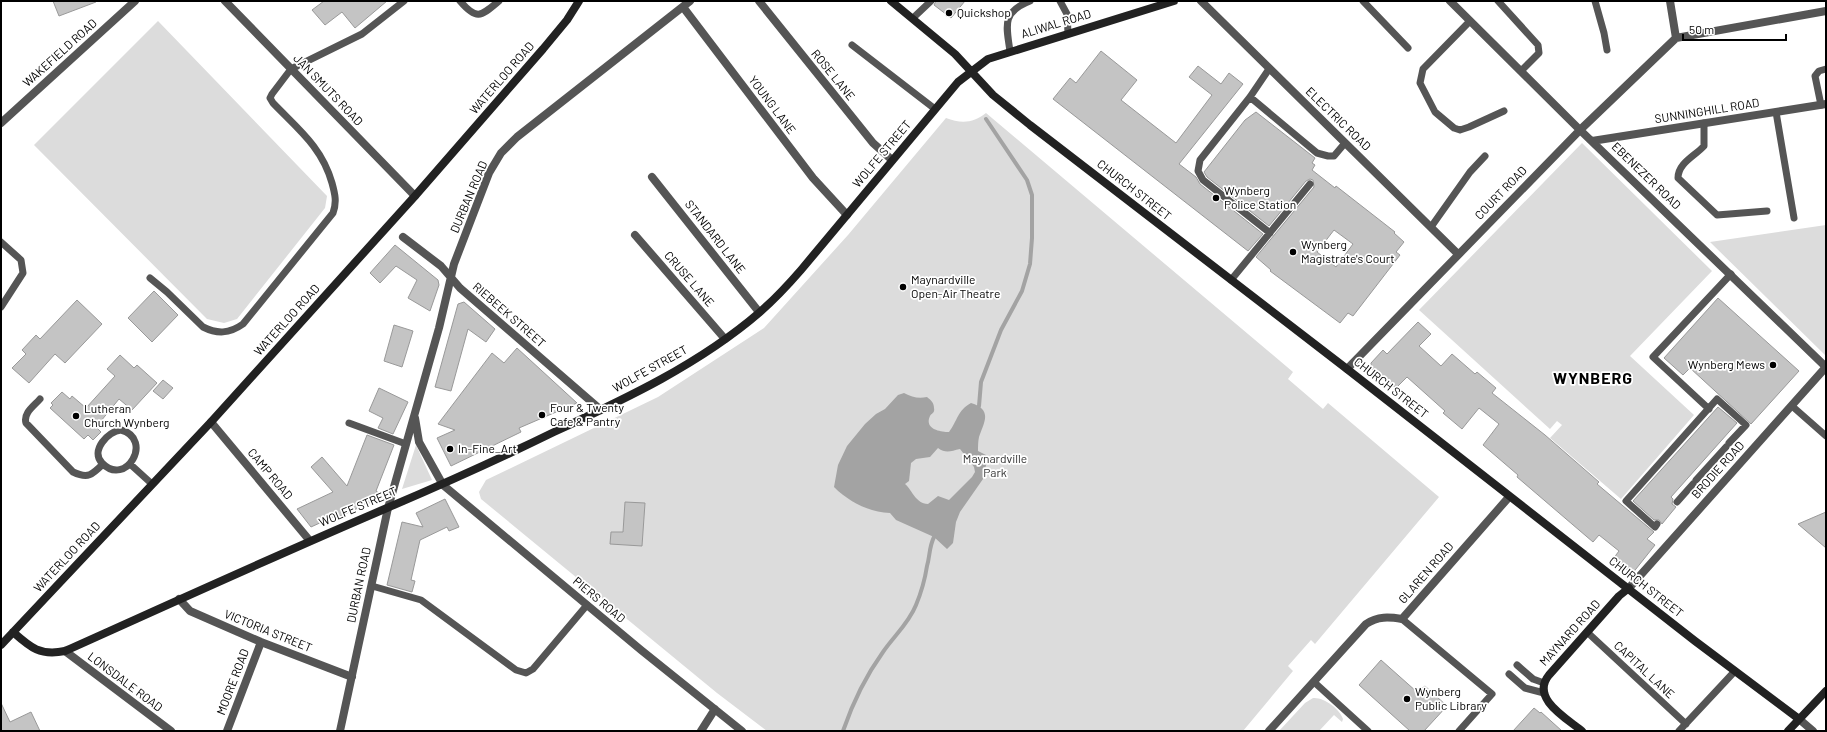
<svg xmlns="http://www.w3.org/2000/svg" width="1827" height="732" font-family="Barlow,sans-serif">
<rect width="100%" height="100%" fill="#fff"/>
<path fill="#dcdcdc" d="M158,21L327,196L325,208L237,319L224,323L207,319L34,145Z
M986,113L1293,372L1288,379L1323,409L1328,403L1439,497L1315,644L1311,640L1288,666L1293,671L1243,731H767L717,693L481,499L479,492L486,480L658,397L764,328L848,235L946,118C961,124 974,123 986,113Z
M1582,143L1712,271L1630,356L1694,415L1621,499L1550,438L1562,425L1557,421L1550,429L1419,310Z
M1826,225V354L1825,355L1710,242Z
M416,445L432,480L402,489Z
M1313,698C1324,697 1340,709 1343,719L1342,722L1334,715L1319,731H1279L1305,703Z"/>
<path fill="#a3a3a3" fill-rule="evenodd" d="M904,393C912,397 918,399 927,397C931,400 934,403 934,408C935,413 932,413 930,416C924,429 940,432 949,432C958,420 957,411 971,403C993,410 984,422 979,437C978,442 978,446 978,451L988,456L983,479L960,512L956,522L953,543L947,549L934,537L896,520L890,513C869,512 849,502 834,487L838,465L847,446L865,424L876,414L885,409L898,395ZM938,448C946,454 951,451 960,449L974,467L975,472L972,477L949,500L938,496L928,504C915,503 913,491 905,484L909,481L911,463L916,459L930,457Z"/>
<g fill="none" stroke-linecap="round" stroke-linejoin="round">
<path stroke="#a3a3a3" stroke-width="4" d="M979,406L981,382L1001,330L1022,291L1030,264L1032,238V195L1027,180L986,119
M843,731C853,702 865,677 883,652C894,636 909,623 916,605C921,593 925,579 927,566C930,556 929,547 934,537"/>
</g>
<path fill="#c4c4c4" stroke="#999" fill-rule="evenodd" d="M53,1H96V2L59,16Z
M324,1H387L355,28L342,12L325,25L312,10Z
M936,1H965L951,18L934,5Z
M1101,51L1137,80L1121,100L1176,143L1212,95L1189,77L1198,66L1221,84L1229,73L1243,84L1179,164L1196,177L1200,184L1263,234L1248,251L1053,99L1070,78L1076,83Z
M1256,112L1315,158L1312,163L1315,165L1312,170L1335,188L1336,186L1395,232L1394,233L1404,242L1396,252L1400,255L1353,316L1348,313L1340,323L1270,271L1271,270L1256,257L1314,187L1313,180L1310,179L1306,181L1269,226L1207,177L1204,172L1245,120ZM1334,230L1353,244L1336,267L1317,252Z
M395,245L438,280L439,285L430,311L408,298L417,280L396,266L380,283L370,273Z
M154,291L178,315L152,342L128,318Z
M1718,298L1799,371L1751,424L1690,368L1683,375L1664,358Z
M77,300L102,324L65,363L55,354L29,383L12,368L26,354L22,350L36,335L40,339Z
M464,302L495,329L486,342L468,329L451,391L435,387L458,304Z
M1418,322L1431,334L1419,346L1441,366L1452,354L1475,374L1477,372L1496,388L1492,393L1545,435L1599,482L1597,484L1654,532L1647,539L1655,545L1632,574L1613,559L1619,551L1599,535L1593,542L1517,477L1518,475L1483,445L1499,424L1479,408L1462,429L1443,413L1445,411L1407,377L1396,388L1371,369V363L1383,350L1387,354Z
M394,325L413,331L402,367L384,361Z
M517,348L577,403L519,428L521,432L451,466L437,438L455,430L438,424L492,353L504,363Z
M120,355L134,368L137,365L157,383L132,410L119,399L96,427L101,432L93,440L88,435L84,439L50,408L53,405L51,403L62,392L70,399L72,396L86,408L115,376L107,369Z
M163,380L173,388L163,399L153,391Z
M379,388L408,402L393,434L378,428L383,418L369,411Z
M1718,407L1737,423L1671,497L1673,499L1672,504L1676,507L1671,513L1662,524L1659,520H1654L1633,501Z
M367,435L394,445L376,491L380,494L378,499L336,518L335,516L311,527L297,509L333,492L311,467L322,457L347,486Z
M445,499L459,527L449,531L447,527L420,540L411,580L415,581L412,592L387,585L402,522L423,527L416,513Z
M625,502L645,503L642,546L610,544L611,532H623Z
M1826,512V548L1798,524Z
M1381,660L1417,692L1425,686L1447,706L1424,731H1410L1359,685Z
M1,703L10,722L31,712L40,731H1Z
M1534,708L1540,713L1541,712L1562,731H1513Z"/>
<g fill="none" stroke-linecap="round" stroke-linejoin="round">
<path stroke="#555" stroke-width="7" d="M460,1C477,21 481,16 499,1
M1060,1L1067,14L1068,33
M1363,1L1408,48
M1498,1L1538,45L1539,53L1521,71
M1595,1L1604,33L1607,50
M913,18L931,1
M1470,21L1423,69L1420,83L1435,112L1454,128L1460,130L1469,127L1504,111
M852,45L935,109
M1010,51C1006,25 1002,12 1030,1
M1269,69L1250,97L1200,160L1198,171L1203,180L1270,233
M1250,97L1317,153L1328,156H1334L1345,143
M1821,105L1815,76L1819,71L1826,69
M1776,112L1794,218
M1704,123V146C1695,156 1678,163 1678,178L1717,215L1767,211
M1431,227L1470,172L1485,156
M1,242L21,260L23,273L1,307
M150,278L167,292L203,327C217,334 229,334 243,324L333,213C337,202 335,194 332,183C322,147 298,129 273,103L270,98L272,94L291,69L362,34L404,1
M1231,280L1310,184
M40,399C34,406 23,413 26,423L73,472C88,479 92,475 103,464
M1792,406L1826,436
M1709,409L1653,357L1731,274
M349,423L406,444
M121,430C154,439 126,488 102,463C90,451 108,431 121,430Z
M130,464L152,484
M1696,480L1726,447
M1677,502L1693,484
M1657,524L1655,527L1626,501L1717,399L1746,425L1729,443
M372,586L421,600L516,670L526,673L533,669L587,605
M1402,619L1492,694L1459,731
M1587,632L1686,724
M1517,665L1533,679L1544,683
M1509,674L1525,688L1544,693
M1314,682L1368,731
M1679,731L1735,671"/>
<path stroke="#555" stroke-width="8" d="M225,1L415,196
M759,1L873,143L892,160
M1201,1L1458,254
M1450,1L1580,130L1826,367
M1670,1L1676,38
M683,7L813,178L847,215
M1676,38L1826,11
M1,123L135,1
M1592,141L1826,104
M652,177L759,312
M635,235L725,339
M403,237L441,266L460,288L601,410
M1347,369L1580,130L1676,38
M415,418L419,442L443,485L641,650L742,731
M211,422L310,541
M1629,588L1826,367
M179,599L190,611L261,642L352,677
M65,651L171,731
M1799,719L1813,731
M227,731L261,642
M340,731L388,508L439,328L454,264L489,173L501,153L517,137L690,1
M701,731L715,709
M1269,731L1366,624C1378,616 1389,617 1402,619L1509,497"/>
<path stroke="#222" stroke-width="8" d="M891,1L955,54L993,95L1030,125L1347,369L1695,641L1799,719
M13,632C31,648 40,656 65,651C172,603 279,554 387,508C443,484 499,459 554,432C625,399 700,364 760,312C775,299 788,285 801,270L958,82L988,59L1174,1
M1,645L211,422L415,196L543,49L567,20L579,1
M1582,731C1566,718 1530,698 1549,675L1619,596L1629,588
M1788,731L1826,691"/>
</g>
<g fill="#000" stroke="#fff" stroke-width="1.5">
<circle cx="949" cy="13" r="4"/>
<circle cx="1216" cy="198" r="4"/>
<circle cx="1293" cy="252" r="4"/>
<circle cx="903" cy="287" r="4"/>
<circle cx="1773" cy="365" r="4"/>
<circle cx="542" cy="415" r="4"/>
<circle cx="76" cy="416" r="4"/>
<circle cx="450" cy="449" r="4"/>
<circle cx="1407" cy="699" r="4"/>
</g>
<g text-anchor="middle" stroke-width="3.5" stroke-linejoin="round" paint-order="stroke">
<g font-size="12" fill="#000" stroke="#fff" text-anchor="start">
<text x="957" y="17">Quickshop</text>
<text x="1224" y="195">Wynberg<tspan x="1224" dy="14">Police Station</tspan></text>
<text x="1301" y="249">Wynberg<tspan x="1301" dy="14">Magistrate's Court</tspan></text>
<text x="911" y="284">Maynardville<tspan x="911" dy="14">Open-Air Theatre</tspan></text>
<text x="1765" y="369" text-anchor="end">Wynberg Mews</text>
<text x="550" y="412">Four &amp; Twenty<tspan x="550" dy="14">Cafe &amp; Pantry</tspan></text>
<text x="84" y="413">Lutheran<tspan x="84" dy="14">Church Wynberg</tspan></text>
<text x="458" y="453">In-Fine_Art</text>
<text x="1415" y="696">Wynberg<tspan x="1415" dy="14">Public Library</tspan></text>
</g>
<g font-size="12" fill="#000" stroke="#fff">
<text transform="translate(1056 24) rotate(-17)" y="4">ALIWAL ROAD</text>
<text transform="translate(60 53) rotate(-42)" y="4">WAKEFIELD ROAD</text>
<text transform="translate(833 75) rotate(51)" y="4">ROSE LANE</text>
<text transform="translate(502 78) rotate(-49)" y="4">WATERLOO ROAD</text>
<text transform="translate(328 90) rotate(46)" y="4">JAN SMUTS ROAD</text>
<text transform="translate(772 105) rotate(53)" y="4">YOUNG LANE</text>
<text transform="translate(1707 111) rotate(-9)" y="4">SUNNINGHILL ROAD</text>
<text transform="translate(1338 119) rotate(44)" y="4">ELECTRIC ROAD</text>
<text transform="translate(882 154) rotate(-50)" y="4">WOLFE STREET</text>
<text transform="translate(1646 176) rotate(44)" y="4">EBENEZER ROAD</text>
<text transform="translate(1134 190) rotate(38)" y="4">CHURCH STREET</text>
<text transform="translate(1501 193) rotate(-46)" y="4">COURT ROAD</text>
<text transform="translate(469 197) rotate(-67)" y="4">DURBAN ROAD</text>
<text transform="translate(715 237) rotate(52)" y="4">STANDARD LANE</text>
<text transform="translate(689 279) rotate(49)" y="4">CRUSE LANE</text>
<text transform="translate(509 315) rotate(41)" y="4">RIEBEEK STREET</text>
<text transform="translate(287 320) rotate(-48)" y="4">WATERLOO ROAD</text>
<text transform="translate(650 369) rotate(-29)" y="4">WOLFE STREET</text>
<text transform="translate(1391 388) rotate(38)" y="4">CHURCH STREET</text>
<text transform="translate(1718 470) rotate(-48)" y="4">BRODIE ROAD</text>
<text transform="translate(270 474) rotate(50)" y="4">CAMP ROAD</text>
<text transform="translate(358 507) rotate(-23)" y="4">WOLFE STREET</text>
<text transform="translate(67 557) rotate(-47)" y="4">WATERLOO ROAD</text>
<text transform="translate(1426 573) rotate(-49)" y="4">GLAREN ROAD</text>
<text transform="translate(359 585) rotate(-78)" y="4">DURBAN ROAD</text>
<text transform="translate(1646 587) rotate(38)" y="4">CHURCH STREET</text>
<text transform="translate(599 600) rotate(40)" y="4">PIERS ROAD</text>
<text transform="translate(268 631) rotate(22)" y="4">VICTORIA STREET</text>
<text transform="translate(1570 633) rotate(-48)" y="4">MAYNARD ROAD</text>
<text transform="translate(1644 670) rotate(43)" y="4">CAPITAL LANE</text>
<text transform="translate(125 682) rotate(37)" y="4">LONSDALE ROAD</text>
<text transform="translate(233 682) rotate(-69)" y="4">MOORE ROAD</text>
</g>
<g font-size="12" fill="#333" stroke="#fff">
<text x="995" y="463">Maynardville<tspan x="995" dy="14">Park</tspan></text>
</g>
<g font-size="16" font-weight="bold" letter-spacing="1" fill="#000" stroke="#fff">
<text x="1593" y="384">WYNBERG</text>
</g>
</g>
<rect width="1827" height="732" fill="none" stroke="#000000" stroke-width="4"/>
<path d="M1683 34v6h103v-6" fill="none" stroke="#000000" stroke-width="2"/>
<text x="1689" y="34" font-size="12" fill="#000000" stroke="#ffffff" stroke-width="3" paint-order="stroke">50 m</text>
</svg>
